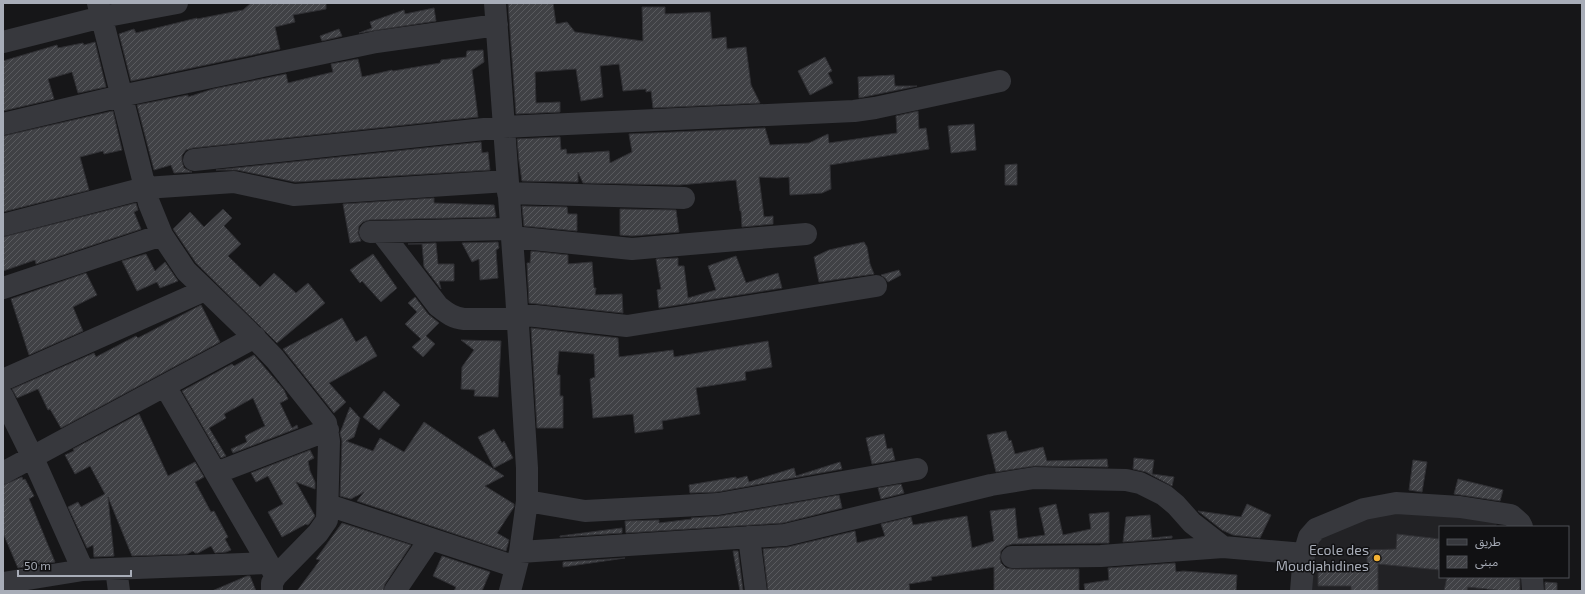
<svg xmlns="http://www.w3.org/2000/svg" width="1585" height="594" font-family="'Exo 2','Noto Sans Arabic',sans-serif">
<defs>
<pattern id="building-hatch" width="6" height="6" patternUnits="userSpaceOnUse"><rect width="6" height="6" fill="#404145"/><path d="M-1 1l2-2M0 6l6-6M5 7l2-2" fill="none" stroke="#595a5e"/></pattern>
</defs>
<rect width="100%" height="100%" fill="#161618"/>
<path fill="#222225" d="M1389,509L1447,513L1497,523L1496,527H1440V577H1486L1483,591H1310L1316,538Z"/>
<path fill="url(#building-hatch)" stroke="#303034" d="M251,3H326V9L293,15L295,22L275,27L280,49L131,81L119,34L134,29L136,33L197,18V19L243,10Z
M508,3H553L556,24L567,22L575,32L643,41L642,7H665V14L710,12L712,39L726,37L727,49L746,47L751,85L760,103L653,108L651,91L646,92V89L623,91L619,64L600,66L603,97L581,101L576,69L535,72L536,103L560,102V112L516,114Z
M434,8L436,21L359,33L372,28L370,22L404,10L405,14Z
M339,29L342,36L322,41L320,36Z
M95,42L106,87L78,93L72,72L48,79L54,99L3,111V61L57,45L58,48L83,43L84,45Z
M483,50L484,62L472,70L478,117L193,148L186,150L182,155V161L184,168L192,172L174,173L171,165L154,170L137,105L188,95V97L213,89L286,74L288,83L333,72L331,64L358,59L362,77L392,70L393,71L440,63L441,60L466,57L467,51Z
M825,57L832,71L828,73L833,83L810,95L798,71Z
M894,75L895,86H917L859,98L858,77Z
M113,111L122,150L104,154L103,151L80,157L89,190L3,212V136Z
M918,111L919,129L926,128L929,149L830,165L831,189L822,193L790,195L789,177L777,178L759,177L764,217L773,216V224L742,227L741,211H740L736,180L679,185L583,183L578,172V182L522,181L519,161L517,139L560,137L561,150L566,149L567,154L609,151L610,163L632,152L629,134L765,128L770,145L809,143L828,134L829,143L897,133L896,116Z
M974,124L976,150L951,153L948,126Z
M481,142L482,153L488,152L490,170L295,182L237,170H216Z
M1017,164V185H1005V165Z
M434,198V203L494,205L496,217L369,220L363,222L359,226L358,233L361,241L350,243L343,204Z
M136,203L138,210L134,212L141,229L36,264L35,260L3,271V237Z
M522,206L567,207L568,214H577V231L524,226Z
M223,209L232,218L224,226L241,244L228,256L260,287L274,273L296,293L308,283L325,303L277,343L196,263L173,229L190,212L204,227Z
M620,209L676,210L679,232L632,236L620,235Z
M498,242L499,248L496,250L498,278L480,280L479,259L472,262L462,243Z
M864,242L867,247L870,264L874,274L819,282L814,257L829,250Z
M436,243L438,264H454V281H439L441,289L424,267L422,244H408Z
M531,251L568,255V264L592,262L594,288H596L595,295L622,294L623,313L529,303L527,263H530Z
M146,254L155,271L165,262L178,281L160,288L157,282L137,291L122,261Z
M373,254L397,288L381,302L362,281L360,283L350,270Z
M736,256L746,283L778,273L782,288L659,308L657,290L661,289L656,259L678,258V266H684L688,298L716,290L708,266Z
M899,270L901,275L888,282L885,278L881,275Z
M86,273L97,295L73,307L83,331L29,355L11,299Z
M415,297L428,314L439,323L426,336L435,344L423,357L412,347L421,339L405,324L417,312L408,303Z
M201,305L220,342L61,428L50,409L48,410L38,389L17,398L12,389L94,353L96,357L136,336L138,338Z
M342,318L356,342L366,336L377,356L329,383L346,402L334,413L283,349Z
M531,328L618,338L619,357L673,350L674,357L768,341L772,367L745,372L746,380L696,388L700,414L662,421L663,429L635,433L633,414L593,418L590,379L595,377L594,354L559,351L557,375H560V396H563V428H537Z
M461,340L501,341L498,397L474,396L475,390L461,389L462,367L474,350Z
M254,355L284,390L288,399L280,403L292,428L297,425L298,428L233,453L231,449L247,442L245,436L265,426L253,398L224,414L226,418L209,428L226,456L221,458L182,391L232,364L234,366Z
M384,391L400,405L379,430L363,417Z
M350,407L360,418L354,437L346,441L373,451L380,438L404,452L424,422L504,476L485,486L514,504V507L497,533L509,540L506,551L357,501L364,492L351,499L340,496L342,441L340,433Z
M139,414L168,476L195,462L204,477L195,482L211,512L214,511L228,537L225,539L231,550L226,552L215,553L211,546L198,553H195L193,551L187,554L132,556L108,497L114,556L94,557L93,545L87,548L68,507L78,502L81,507L105,494L90,466L75,474L65,455L74,451L73,449Z
M494,429L502,443L504,441L513,458L494,468L478,437Z
M1006,431L1009,441L1011,440L1015,454L1043,447L1047,461L1107,459L1108,467L1034,466L996,472L987,435Z
M884,434L887,449L892,448L895,460L872,464L866,438Z
M310,450L314,458L308,461L310,471L315,482V489L296,482L315,516L309,524L307,525L306,524L282,537L268,512L283,504L268,476L256,482L251,473Z
M1134,458L1154,460L1152,474L1174,477L1172,486L1146,472L1133,469Z
M1413,460L1427,462L1422,492L1409,490Z
M840,462L842,469L717,492L690,493L689,485L736,477V479L747,476L749,482L794,468L796,476Z
M22,477L23,480L25,479L34,496L29,499L55,562L18,568L3,533V485Z
M1458,479L1503,490L1500,501L1454,494Z
M901,484L904,493L881,499L878,488Z
M839,495L842,508L783,523L626,533L625,521L659,520V523L692,519L691,518L720,516Z
M1056,504L1063,535L1091,529L1089,514L1109,512V543L1012,544L1006,546L1001,551L1000,558L1001,563L1006,568L1012,569H1079V591H994V567L931,577L932,580L909,584L910,591H768L763,549L788,547L855,531L857,543L885,536L881,524L911,517L913,525L967,516L972,548L994,541L990,511L1015,508L1018,539L1045,535L1039,508Z
M1247,504L1271,515L1260,538L1233,535L1222,530L1198,511L1241,517Z
M1150,515L1152,538L1172,536V538L1123,542L1126,517Z
M342,523L411,545L385,584L383,591H297L320,560L316,559Z
M622,528V533L560,537V536Z
M1397,534L1440,539V570L1378,564V591H1351V586H1318V569H1367V550L1396,549Z
M733,551H738L743,591H740Z
M442,556L490,572L482,591H454L456,587L433,576Z
M625,558L563,567V562Z
M1175,563L1176,572L1183,571L1237,575L1236,591H1085L1084,584L1109,580L1108,568Z
M247,576H250L256,591H212Z
M1447,577H1506L1520,579V591H1504L1468,587L1467,591H1444Z
M1545,582L1557,583V591H1545Z"/>
<g fill="none" stroke-linecap="round" stroke-linejoin="round">
<path stroke="#37383d" stroke-width="22" d="M98,3L149,203L162,235L186,271L247,330L275,359L326,423L329,441L327,520L318,533L276,576L272,583V591
M495,3L516,293L527,468V501L520,552L510,591
M3,42L102,17L177,3
M3,124L121,96L376,42L497,25
M194,160L503,127L854,111L875,108L1000,81
M508,193L684,198
M3,225L145,188L234,182L294,195L507,181
M370,232L511,229
M381,232L438,306C447,313 453,318 464,319H518
M512,237L632,249L806,234
M3,288L162,235
M517,314L627,326L876,286
M3,380L205,290
M165,386L274,573
M3,397L32,456L83,570
M3,473L255,337
M216,473L328,430
M527,501L585,511L718,504L917,469
M328,505L516,567
M749,537L756,591
M520,552L785,535L991,485L1034,478L1126,480L1140,483L1164,495L1176,505L1192,523L1223,547
M1012,557L1101,556L1223,547L1304,554
M116,569L119,591
M1532,577L1533,591
M3,583L83,570L268,563
M395,591L430,539
M1301,591L1304,554L1309,537L1316,529L1364,509L1396,503L1460,507L1511,515L1520,523L1522,527"/>
</g>
<circle fill="#f2b134" stroke="#111113" stroke-width="1.5" cx="1377" cy="558" r="4"/>
<g text-anchor="middle" stroke-width="3" stroke-linejoin="round" paint-order="stroke">
<g font-size="14" fill="#a8adb8" stroke="#111113" text-anchor="end">
<text x="1369" y="555">Ecole des<tspan x="1369" dy="16">Moudjahidines</tspan></text>
</g>
</g>
<rect width="1585" height="594" fill="none" stroke="#a8adb8" stroke-width="8"/>
<rect x="1439" y="526" width="130" height="52" fill="#111113" stroke="#4d4f55"/>
<rect x="1447" y="539" width="20" height="6" fill="#37383d" stroke="#4d4f55"/>
<text x="1475" y="546" font-size="12" fill="#a8adb8">طريق</text>
<rect x="1447" y="556" width="20" height="12" fill="url(#building-hatch)" stroke="#4d4f55"/>
<text x="1475" y="566" font-size="12" fill="#a8adb8">مبنى</text>
<path d="M18 570v6h113v-6" fill="none" stroke="#a8adb8" stroke-width="2"/>
<text x="24" y="570" font-size="12" fill="#a8adb8" stroke="#111113" stroke-width="3" paint-order="stroke">50 m</text>
</svg>
